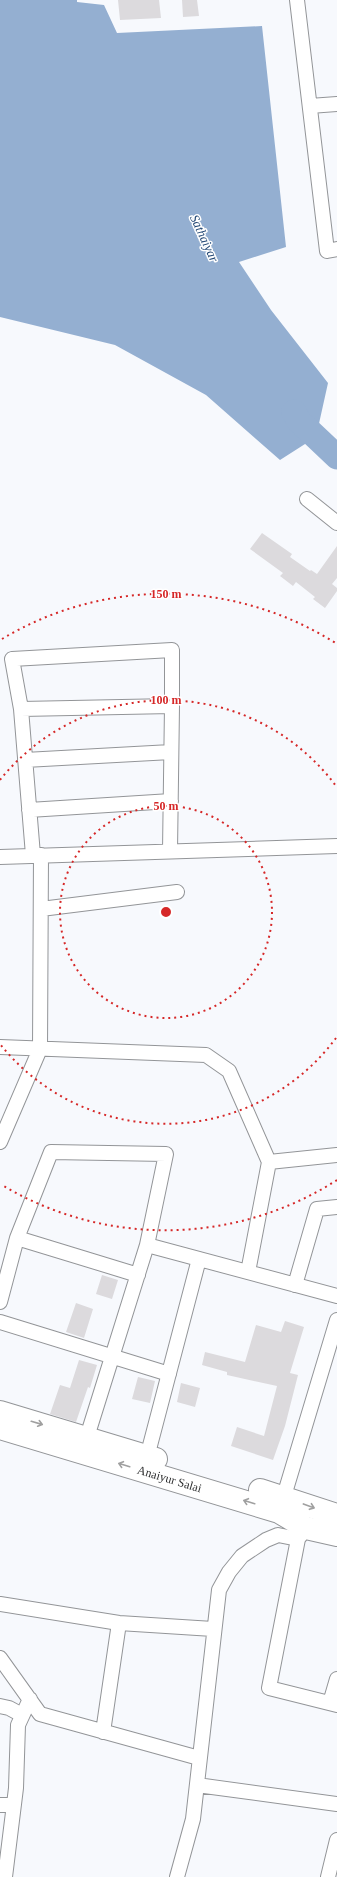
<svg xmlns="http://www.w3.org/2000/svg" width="337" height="1877" font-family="'Times New Roman',serif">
<rect width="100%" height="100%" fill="#f7f9fd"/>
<path fill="#94afd1" d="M0,0H77V2L104,5L117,33L262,26L286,247L239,262L271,310L328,383L316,437L280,460L206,395L115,345L0,317Z"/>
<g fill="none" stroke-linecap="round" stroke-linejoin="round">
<path stroke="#94afd1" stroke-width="25" d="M294,412L299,421L337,457"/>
</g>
<path fill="#dcdadd" d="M118,0H159L161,18L120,20Z
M182,0H197L199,16L183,17Z
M262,533L292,554L290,557L310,571L311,570L317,574L337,546V578L332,584L337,588V591L325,608L313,599L315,597L296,582L293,586L280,576L283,573L250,549Z
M102,1275L118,1280L112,1299L96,1294Z
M76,1303L93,1309L84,1338L66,1332Z
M285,1321L304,1327L290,1373L298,1375L285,1426L273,1460L231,1446L237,1427L264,1436L277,1386L227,1375V1372L202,1365L205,1352L245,1362L256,1325L281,1332Z
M79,1360L97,1365L90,1388L88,1387L76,1422L50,1414L60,1385L70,1388Z
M138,1377L155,1381L150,1403L132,1399Z
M181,1383L200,1388L195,1407L177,1402Z"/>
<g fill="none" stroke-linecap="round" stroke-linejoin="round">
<defs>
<path id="street" d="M297,0L327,251L337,249
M310,106L337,104
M307,499L337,523
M21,709L12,659L172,650V706
M25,760L171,752
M29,810L171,801
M33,855L21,709L172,706L170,851
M0,857L337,846
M41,909L177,892
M0,1047L206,1055L229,1071L269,1162L337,1155
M0,1142L40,1049L41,855
M17,1238L138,1275
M248,1272L269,1162
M295,1285L317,1209L337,1207
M0,1302L17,1238L51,1152L166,1154L147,1245
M0,1322L169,1374
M87,1437L147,1245L337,1296
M147,1457L199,1259
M281,1506L337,1320
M298,1539L269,1688L337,1705
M0,1604L119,1623L213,1629
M0,1658L40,1714L199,1758
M330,1703L337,1679
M0,1706L9,1708L22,1715
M103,1732L119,1623
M197,1785L337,1804
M0,1805H14
M5,1877L16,1788L18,1725L30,1699
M177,1877L193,1819L219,1590L229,1572L242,1556L266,1540L278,1535L298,1539L306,1528
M328,1877L337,1840"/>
<g id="primary">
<path d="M0,1412L156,1459"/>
<path id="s1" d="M0,1428L279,1512L306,1528L337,1535"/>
<path d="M260,1490L337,1515"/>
</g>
</defs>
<use href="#street" stroke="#939598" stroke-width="16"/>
<use href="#primary" stroke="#939598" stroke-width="24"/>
<use href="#street" stroke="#fff" stroke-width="14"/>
<use href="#primary" stroke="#fff" stroke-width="22"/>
</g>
<defs><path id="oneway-shaft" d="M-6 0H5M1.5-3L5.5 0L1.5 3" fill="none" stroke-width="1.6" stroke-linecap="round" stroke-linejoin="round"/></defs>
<g stroke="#a0a0a0">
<use href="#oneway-shaft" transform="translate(37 1423) rotate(16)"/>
<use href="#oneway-shaft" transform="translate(124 1465) rotate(-163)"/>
<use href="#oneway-shaft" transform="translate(249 1502) rotate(-163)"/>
<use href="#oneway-shaft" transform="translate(309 1506) rotate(20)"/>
</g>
<g fill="none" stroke="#d62828" stroke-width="2" stroke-dasharray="2 4">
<circle cx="166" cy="912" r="106"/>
<path d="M336 1038A212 212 0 0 1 0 1044M0 780A212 212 0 0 1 336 786"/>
<path d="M337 1180A318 318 0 0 1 2 1185M2 639A318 318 0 0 1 337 644"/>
</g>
<g text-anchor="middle" stroke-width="3" stroke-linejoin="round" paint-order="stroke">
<g font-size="12" fill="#2b2c2d" stroke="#fff">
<text dy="4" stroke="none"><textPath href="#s1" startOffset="177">Anaiyur Salai</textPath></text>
</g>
<g font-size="13" font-style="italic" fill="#234875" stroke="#fff">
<text transform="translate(205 238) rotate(65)" y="5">Sathaiyar</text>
</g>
</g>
<circle cx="166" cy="912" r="6" fill="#d62828" stroke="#fff" stroke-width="2"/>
<g font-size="12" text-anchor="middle" font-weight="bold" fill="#d62828" stroke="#fff" stroke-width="3" stroke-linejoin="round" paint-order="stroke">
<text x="166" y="598">150 m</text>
<text x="166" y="704">100 m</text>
<text x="166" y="810">50 m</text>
</g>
</svg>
